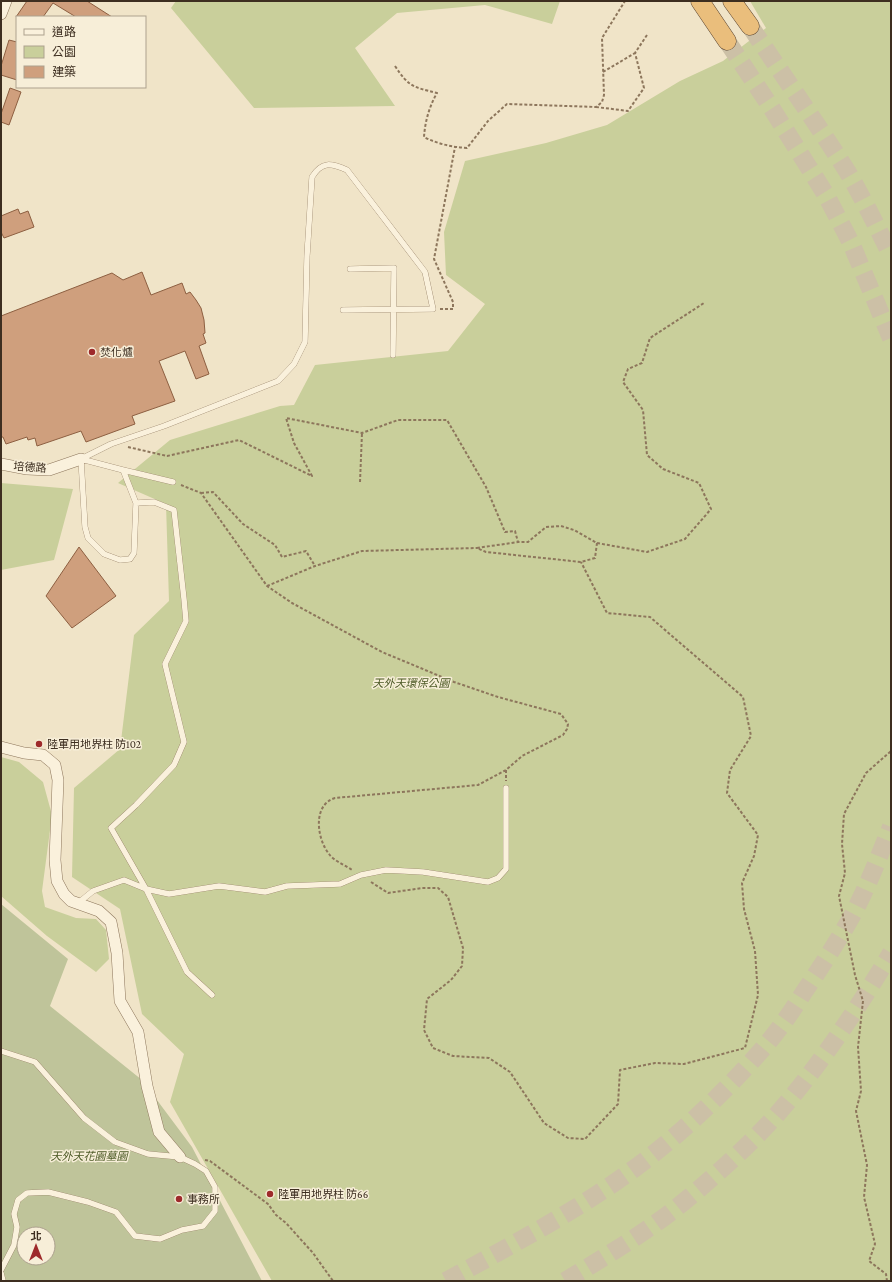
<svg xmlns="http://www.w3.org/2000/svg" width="892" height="1282" font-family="'Crimson Pro','Noto Sans TC',serif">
<rect width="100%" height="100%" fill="#f0e4c8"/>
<path fill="#c9cf9b" d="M176,1H560L552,24L485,5L397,13L355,48L395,106L254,108L171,8Z
M750,1H891V1281H272L170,1102L184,1054L142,1014L120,909L72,877L74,788L120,749L134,635L169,601L166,504L118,483L170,440L280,406L294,405L315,365L448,351L485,304L446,275L444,232L465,161L546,143L607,125L680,81L723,61L766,28Z
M1,483L73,489L54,560L1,570Z
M1,757L19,762L43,782L52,815L42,891L45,907L76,918L96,919L106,930L109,959L96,972L47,936L1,896Z"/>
<path fill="#bfc49a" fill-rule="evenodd" d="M1,904L68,959L50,1006L142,1080L192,1147L262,1281H1ZM24,1234H48V1258H24Z"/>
<path fill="#cf9f7d" stroke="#8d5f41" d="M27,1H87L112,17H76L53,3L43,17H16Z
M9,40L17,42V80L1,75V66Z
M10,88L21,92L9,125L1,122V114Z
M18,209L20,214L28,211L34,227L4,238L1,232V216Z
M142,272L151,295L182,283L186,294L190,292L196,300L201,308L204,320L205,333L203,334L206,343L199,346L209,374L196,379L185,351L159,361L175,401L132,416L135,424L86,442L81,431L37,446L35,438L28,440L27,437L6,444L3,437H1V316L112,273L123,280Z
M79,547L116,596L72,628L46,596Z"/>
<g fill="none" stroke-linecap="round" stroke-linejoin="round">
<path stroke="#ccc0a6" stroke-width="18" stroke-dasharray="18 9" stroke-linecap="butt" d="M750,26C782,74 816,122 847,171C863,198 877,227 891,255
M727,41L774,112L826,195L851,243L891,338
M446,1281C497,1253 550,1225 599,1193C658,1155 713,1105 759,1053C776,1034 791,1013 804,992C821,967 838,941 853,914C868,886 879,856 891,827
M565,1281C606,1256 649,1231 686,1200C716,1175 745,1149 772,1120C816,1071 857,1010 891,953"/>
<defs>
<path id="service" d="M350,269L394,268L393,355
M81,459L111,444L164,426L278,381L294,364L305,342L307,256L312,177C322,161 331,163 347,170L425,272L433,309L343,310
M81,459L85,527L88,538L104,554L120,560L130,559L134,553L136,503
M81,459L123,470L173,482
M123,470L136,503L154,502L174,510L184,599L186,621L165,664L184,742L174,765L136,805L111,828L146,889L187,972L212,995
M77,904L93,891L124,880L146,889L169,894L219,886L265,892L287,886L340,884L361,875L386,870L423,872L488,882L498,878L506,869V788
M1,1051L35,1062L84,1118L115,1142L148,1154L180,1157L195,1164L206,1171L215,1187V1211L203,1226L182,1230L160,1239L135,1236L116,1212L88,1202L48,1192L27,1193L18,1200L14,1214L17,1227L14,1245L1,1270
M1,1273L3,1281"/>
<path id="minor" d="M1,14L6,1
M1,464L27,469L49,470L81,459
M1,747L24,753L43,755L55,765L58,780L55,860L57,881L64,894L71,901L99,911L111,922L117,953L120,1001L138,1032L147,1086L159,1132L180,1157"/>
<path id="trunk" d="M700,1L727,41
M732,1L750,26"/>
</defs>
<use href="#service" stroke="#8d765c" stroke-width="6"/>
<use href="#minor" stroke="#8d765c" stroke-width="12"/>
<use href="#trunk" stroke="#5b4430" stroke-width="19"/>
<path stroke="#8d765c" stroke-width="2" stroke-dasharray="3 2" stroke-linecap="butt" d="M395,66C409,87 413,87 437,93C429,107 425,122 424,137C438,144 451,147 467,148L488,121L507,104L596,107L602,102L604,95L602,38L625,1
M603,72L635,53
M596,107L628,111L644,88L635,53L647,35
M440,309H453V302L434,259L455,147
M128,447L167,456L239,440L312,476L294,443L286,418L362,433L398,420H447L486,487L505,532L515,531L518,542
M360,482L362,433
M181,485L201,493L267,586L292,603L382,652L454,682L498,697L561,714L568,724L567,729L563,735L522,756L506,770L478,785L335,798C312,805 317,839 329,854C334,861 345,865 352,870
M201,493L213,492L243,524L275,545L282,557L306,551L315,566
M597,543L595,558L581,562L486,552L477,548L518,542H528L546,527L561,526L574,530L597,543L647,552L685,539L711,509L699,483L663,469L647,455L643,410L623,382L628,369L642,363L650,338L704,303
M267,586L315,566L362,551L477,548
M506,770V781
M371,882L388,893L422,888H438L448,897L463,948L462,966L451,980L427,999L424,1030L433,1048L453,1056L489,1058L510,1072L544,1123L568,1138L585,1139L618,1104L620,1070L655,1063L684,1064L745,1048L758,995L755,951L744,909L742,883L754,856L758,835L727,793L730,770L751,736L743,697L650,617L607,613L581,562
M205,1160L210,1161L268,1204L276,1215L286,1223L313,1253L333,1281
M887,1281L886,1274L869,1261L875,1244L864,1197L867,1165L856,1111L861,1091L858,1047L863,1001L855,975L839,896L845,873L842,844L844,814L866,773L891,751"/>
<use href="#service" stroke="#faf1dc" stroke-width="5.5"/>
<use href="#minor" stroke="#faf1dc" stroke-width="11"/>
<use href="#trunk" stroke="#eabe7c" stroke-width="18"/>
</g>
<g fill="#9e2a2b" stroke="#f7eed8" stroke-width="1.5">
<circle cx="92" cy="352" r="4"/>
<circle cx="39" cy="744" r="4"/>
<circle cx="270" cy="1194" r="4"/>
<circle cx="179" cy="1199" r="4"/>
</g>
<g text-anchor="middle" stroke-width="3" stroke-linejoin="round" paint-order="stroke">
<g font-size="11" fill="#3d2e20" stroke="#f7eed8" text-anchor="start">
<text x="100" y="356">焚化爐</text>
<text x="47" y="748">陸軍用地界柱 防102</text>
<text x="278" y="1198">陸軍用地界柱 防66</text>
<text x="187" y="1203">事務所</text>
</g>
<g font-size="11" fill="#3d2e20" stroke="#f7eed8">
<text transform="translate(30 467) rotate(4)" y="4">培德路</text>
</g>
<g font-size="11" font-style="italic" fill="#4d5a26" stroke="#f7eed8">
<text x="411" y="687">天外天環保公園</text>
<text x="89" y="1160">天外天花園墓園</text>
</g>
</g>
<rect width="892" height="1282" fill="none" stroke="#3d2e20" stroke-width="4"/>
<rect x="16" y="16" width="130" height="72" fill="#f7eed8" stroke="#ada18e"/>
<rect x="24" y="29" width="20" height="6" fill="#faf1dc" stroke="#ada18e"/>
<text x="52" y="36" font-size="12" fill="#3d2e20">道路</text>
<rect x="24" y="46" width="20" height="12" fill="#c9cf9b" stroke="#ada18e"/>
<text x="52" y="56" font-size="12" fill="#3d2e20">公園</text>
<rect x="24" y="66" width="20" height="12" fill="#cf9f7d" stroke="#ada18e"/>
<text x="52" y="76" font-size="12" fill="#3d2e20">建築</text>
<g transform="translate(36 1246)"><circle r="19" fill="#f7eed8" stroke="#ada18e"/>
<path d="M0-3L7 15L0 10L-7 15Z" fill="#9e2a2b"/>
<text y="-6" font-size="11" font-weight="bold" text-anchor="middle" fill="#3d2e20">北</text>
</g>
</svg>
